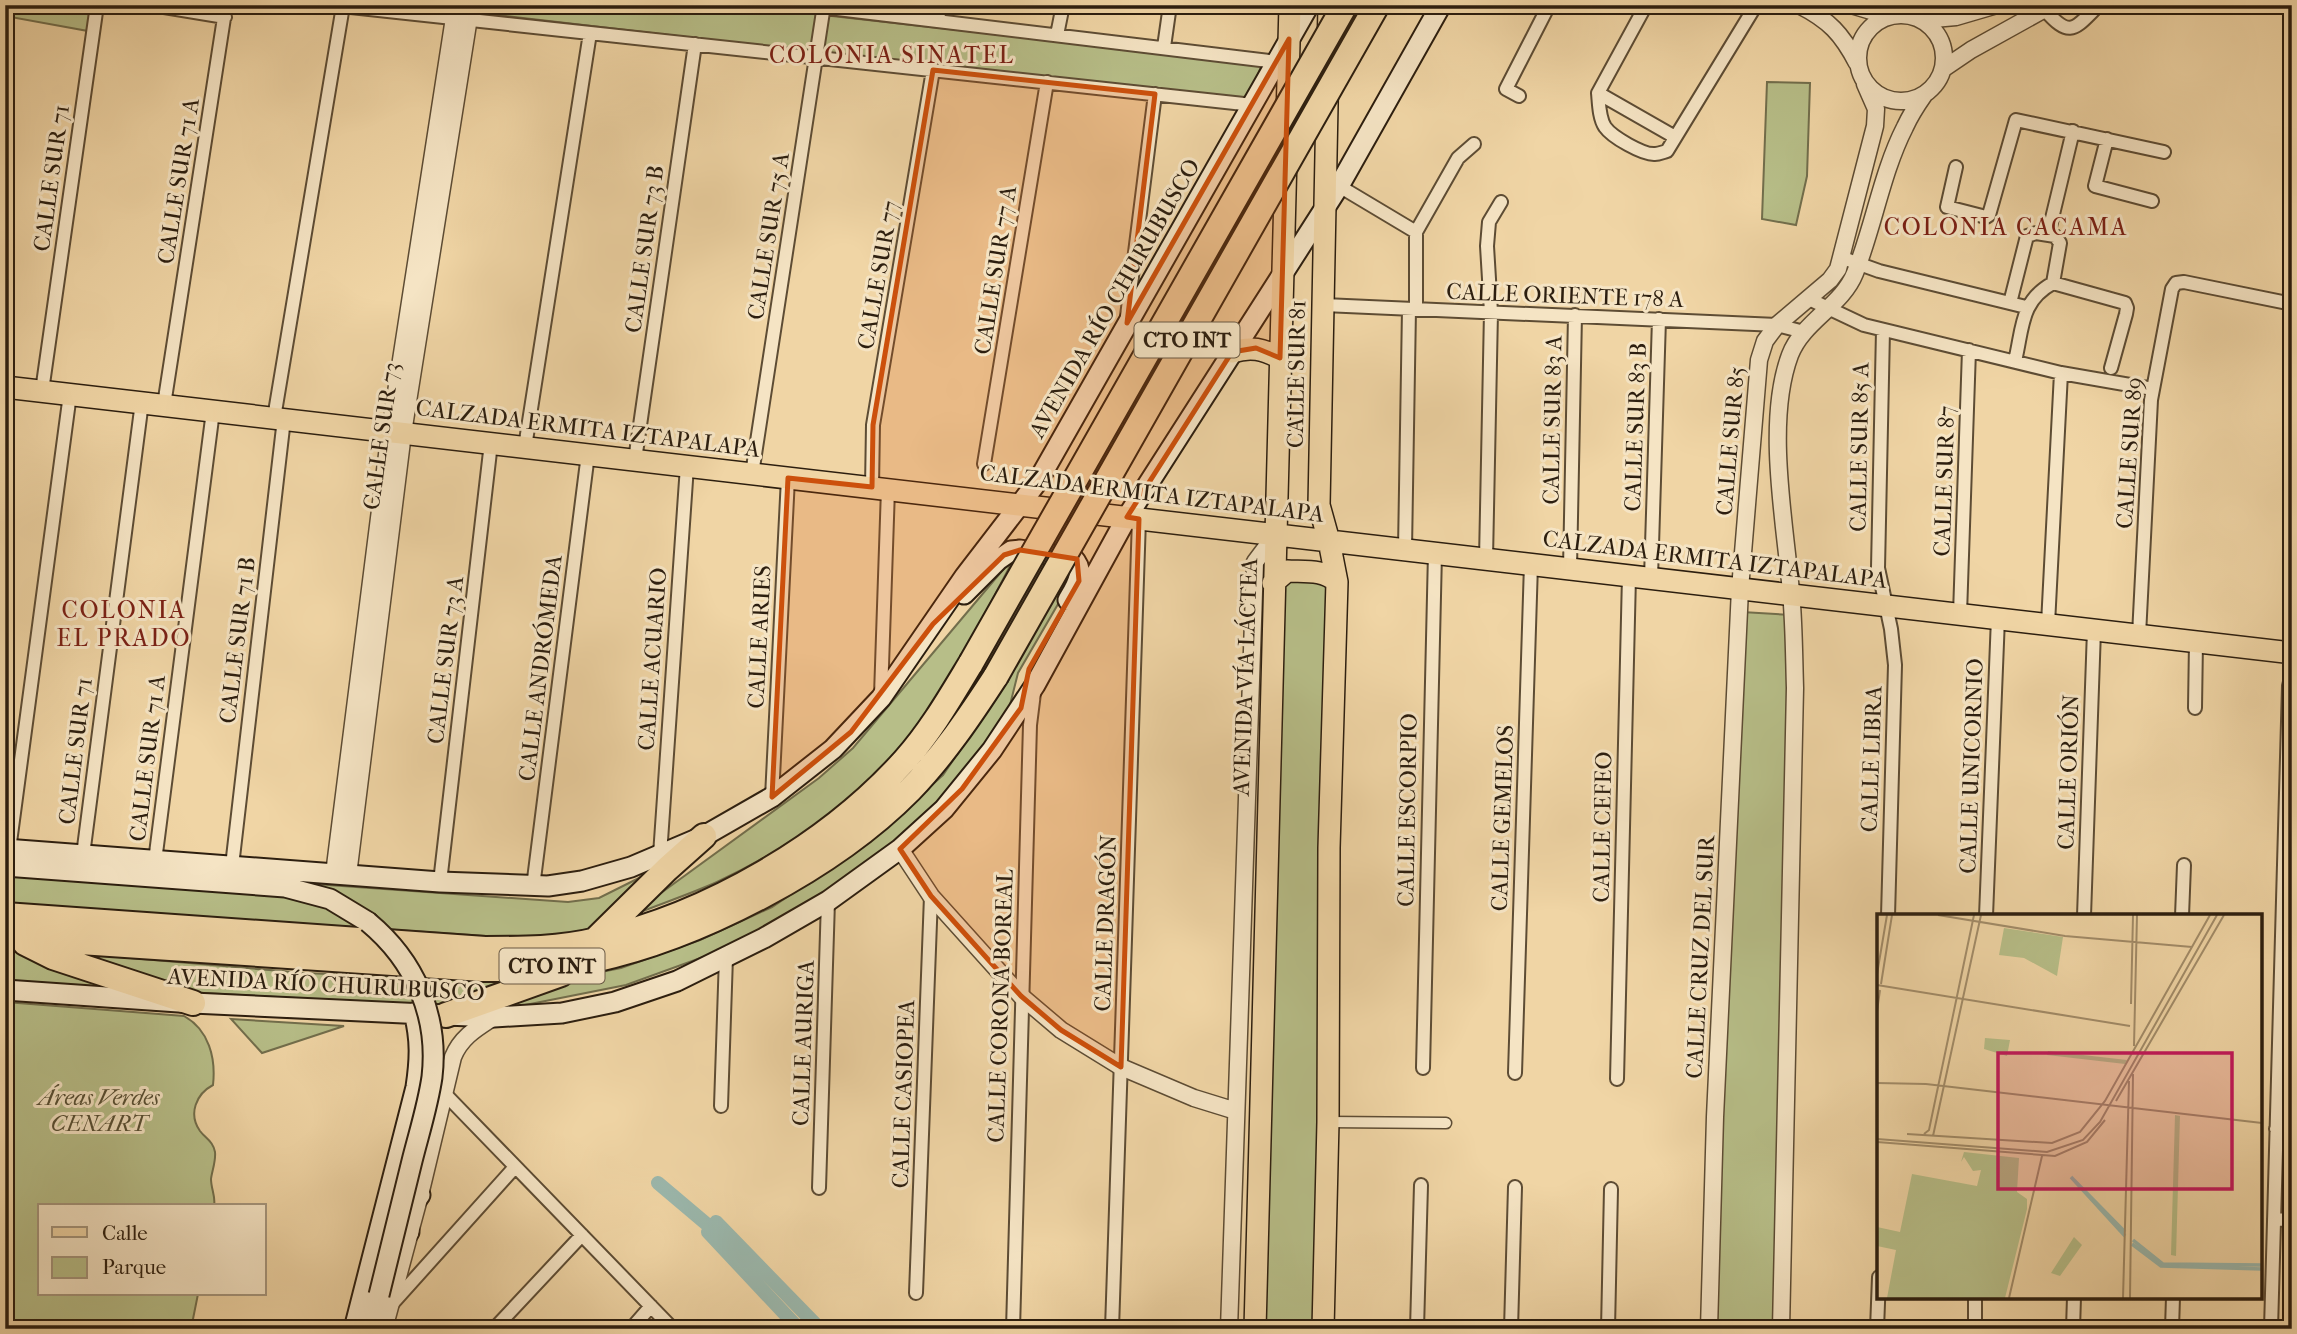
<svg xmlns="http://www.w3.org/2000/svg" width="2297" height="1334" font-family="'IM FELL French Canon',serif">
<rect width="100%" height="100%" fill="#f0d5a5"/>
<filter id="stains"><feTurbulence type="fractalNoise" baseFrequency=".00286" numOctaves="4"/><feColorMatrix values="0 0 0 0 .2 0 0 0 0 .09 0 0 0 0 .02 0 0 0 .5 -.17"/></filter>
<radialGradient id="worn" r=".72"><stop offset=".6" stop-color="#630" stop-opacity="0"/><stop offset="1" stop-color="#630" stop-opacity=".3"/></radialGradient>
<path fill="#b7be88" stroke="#726e4c" stroke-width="2" d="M5,5H92L88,31L5,16Z
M481,5H733L1262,64L1247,102L480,13Z
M1767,82L1810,83L1807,176L1796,225L1762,219Z
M1017,553C984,614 955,677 913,732C863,798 791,847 717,882C688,895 657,905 628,917L819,778L853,748Z
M1069,569L1072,580L1018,673L1009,709L955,788L876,859L780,922L706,956L626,985L510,1008L483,1009L571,978L621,968L700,940L772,907L866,844L943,775L991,705Z
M1291,576L1322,578L1331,593L1318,1329H1262L1282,592Z
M1742,612L1791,615L1777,1329H1713Z
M651,872L590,929L554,936L501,937L5,904V873L272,881L568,902L599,898Z
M5,951H16L124,989L5,980Z
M60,952L305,973L519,982L443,1006L203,993L164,986Z
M5,1002L184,1016C209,1030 216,1058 213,1085C196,1094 188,1114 200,1131C206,1139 213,1141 215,1152C216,1161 212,1171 211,1179C211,1189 216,1197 214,1206H40V1294H198L191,1329H5Z
M231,1019L344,1026L262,1053Z"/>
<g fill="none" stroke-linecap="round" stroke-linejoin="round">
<path stroke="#9bb8ad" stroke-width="14" d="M658,1183L716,1232
M799,1329L708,1232L716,1222L820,1329"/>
<defs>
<path id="pedestrian" d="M1328,1122L1446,1123"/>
<path id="minor" d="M152,5L225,17
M332,5L1253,105
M804,5L1277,62
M2045,10C2071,40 2075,28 2099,5
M938,21L940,5
M1057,35L1063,5
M1164,47L1170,5
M1598,93C1599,103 1599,118 1605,127C1612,137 1643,155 1655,154C1659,154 1663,152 1667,151L1756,5
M1598,93L1646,5
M1598,93L1675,137
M1519,96L1506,89L1549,5
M2107,139L2095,186L2152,201
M1956,167L1947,207L1986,217L1989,215L2016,120L2164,152
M1339,186L1416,232
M2048,235L2073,131
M1843,258L1879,271L2026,307
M2053,283L2125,303L2127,308L2126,314L2111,368
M1809,299L1864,325L2061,373L2153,389
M2010,303L2027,236L2036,233L2055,236L2060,243L2053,283
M1324,305L1777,325L1804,332
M1416,309V232L1458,158L1474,144
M1127,316L1155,94
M1883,330L1878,568L1891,629L1895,665L1888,916
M2015,361C2023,328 2020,301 2053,283
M42,391L96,12
M164,405L226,5
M274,418L343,6
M525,447L590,33
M635,460L695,44
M984,464L1047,82
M752,474L824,5
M872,487L873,425L933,70
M1405,549L1409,309
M1486,559L1491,312L1487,246L1489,222L1501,202
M1570,568L1575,315
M1651,578L1659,319
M1960,614L1969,350
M2048,624L2061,373
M2139,635L2151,400L2172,289L2176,283L2184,282L2292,304
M881,695L888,489
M2195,708L2196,642
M772,797L788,478
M9,850L70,394
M83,855L142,402
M660,855L687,466
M155,861L213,411
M232,866L284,419
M440,882L491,443
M533,887L588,454
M1986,916L1998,618
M2084,916L2094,630
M2182,916L2184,865
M1423,1068L1435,553
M1515,1073L1531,564
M1617,1079L1629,576
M444,1093L673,1329
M721,1106L726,957
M2276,1129H2292
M819,1188L828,901
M2274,1219L2292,1220
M916,1293L931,896
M392,1304L515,1167
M494,1329L582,1235
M631,1329L651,1306
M1013,1329L1030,725L1034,693
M1112,1329L1139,519
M1417,1329L1421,1185
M1511,1329L1515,1187
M1608,1329L1611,1189
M1877,1329L1879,1277
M1975,1329V1297
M2073,1329L2074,1297
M2172,1329L2173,1297
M2271,1329L2289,686L2292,674"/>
<path id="tertiary" d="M1799,5C1829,20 1842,34 1857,63
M1851,5L1888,16
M1858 58a43 43 0 1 1 86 0a43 43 0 1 1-86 0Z
M1922,20L1956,17L1997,5
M1943,69L1971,50L2052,5
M900,849L931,896L1021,996L1061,1030L1121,1067L1194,1098L1236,1111
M334,874L390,431L456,5
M348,875L403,433L471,5
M384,1329L420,1195L453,1057C461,1037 477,1028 494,1017
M1229,1329L1255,562L1276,534
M1709,1329L1715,1117L1740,589L1759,360L1765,341L1777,325L1830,280L1838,269L1875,126L1876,109L1865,84
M1781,1329L1795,688C1794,656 1794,624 1791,592C1785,522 1765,422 1790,355C1803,321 1842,306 1855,273C1874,225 1882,172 1905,127C1910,116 1917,105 1924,95"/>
<path id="secondary" d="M964,594L998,560L1011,551L1020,550L1073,558C1086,572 1076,586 1068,600
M5,849L440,882L548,886L582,881L631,867L704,836L772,797L833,749L881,698L965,576L1038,481L1309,5
M5,866L285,887L330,899L368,922
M5,990L193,1003L446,1015L494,1017L562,1013L615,1002L677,981L764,938L828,901L900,849L944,809L992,750L1035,685L1127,517L1339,186L1441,5
M391,1193C398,1206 412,1207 420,1195
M384,1216C397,1210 409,1217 409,1232
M354,1329L416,1087C420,1060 421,1040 414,1013
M371,1329L379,1295"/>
<path id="primary" d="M1232,352C1251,346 1263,349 1280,358
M5,387L2292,653
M1273,583L1287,571C1305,572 1323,569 1337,582
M1255,1329L1290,5
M1323,1329L1328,1122L1329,848L1337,582L1329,541L1319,505L1329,5"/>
<path id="motorway" d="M5,915L485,949C523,949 560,949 597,940C708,915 829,845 905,760C931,731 951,696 971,663
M5,937L482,969C520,969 557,968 594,960C700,937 833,868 910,790C943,756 970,716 996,676
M596,939L667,869L704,836
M25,943L53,957L193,1003
M446,1015L561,974"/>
</defs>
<use href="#pedestrian" stroke="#5d4c34" stroke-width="13"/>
<use href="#minor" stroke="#5d4c34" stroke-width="16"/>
<use href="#tertiary" stroke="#5d4c34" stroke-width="19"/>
<use href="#secondary" stroke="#2c1e0f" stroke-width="23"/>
<use href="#primary" stroke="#2c1e0f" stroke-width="24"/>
<use href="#motorway" stroke="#2c1e0f" stroke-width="28"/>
<use href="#pedestrian" stroke="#f5e4c4" stroke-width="10"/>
<use href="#minor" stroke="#f5e4c4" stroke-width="12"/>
<use href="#tertiary" stroke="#f5e4c4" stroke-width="16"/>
<use href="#secondary" stroke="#f5e4c4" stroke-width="19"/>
<use href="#primary" stroke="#f0d5a5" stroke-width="21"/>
<use href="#motorway" stroke="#f0d5a5" stroke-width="24"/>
<defs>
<path id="secondary-bridge" d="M368,922C415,961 439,1016 432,1077C428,1105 419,1133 412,1161C401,1205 390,1250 379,1295"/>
<path id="motorway-bridge" d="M971,663L1345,5
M996,676L1377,5"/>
</defs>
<use href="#secondary-bridge" stroke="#2c1e0f" stroke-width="23" stroke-linecap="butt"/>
<use href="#motorway-bridge" stroke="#2c1e0f" stroke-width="28" stroke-linecap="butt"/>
<use href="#secondary-bridge" stroke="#f5e4c4" stroke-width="19"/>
<use href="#motorway-bridge" stroke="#f0d5a5" stroke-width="24"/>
</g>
<path fill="#cc500c" fill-opacity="0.2" stroke="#cc500c" stroke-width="5" stroke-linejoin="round" d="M1289,39L1280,358L1256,348L1232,352L1127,517L1139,519L1121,1067L1061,1030L1021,996L931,896L900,849L962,789L1021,708L1029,669L1079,581L1077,559L1020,550L1004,555L933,624L851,732L772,797L788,478L872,487L873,425L933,70L1155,94L1127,323Z"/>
<g text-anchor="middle" stroke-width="6" stroke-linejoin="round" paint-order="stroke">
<g fill="#f5e4c4" stroke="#685945" stroke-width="2">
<rect x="1134.5" y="322.5" width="105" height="35" rx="5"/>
<rect x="499.5" y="948.5" width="105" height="35" rx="5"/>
</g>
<g font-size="21" font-weight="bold" fill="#2c1e0f">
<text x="1187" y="347">CTO INT</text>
<text x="552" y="973">CTO INT</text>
</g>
<g font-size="23" fill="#2c1e0f" stroke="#f5e4c4">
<text transform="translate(51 178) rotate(-82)" y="8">CALLE SUR 71</text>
<text transform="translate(178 181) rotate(-81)" y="8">CALLE SUR 71 A</text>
<text transform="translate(768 236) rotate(-81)" y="8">CALLE SUR 75 A</text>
<text transform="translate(644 249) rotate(-82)" y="8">CALLE SUR 73 B</text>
<text transform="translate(995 270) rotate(-81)" y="8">CALLE SUR 77 A</text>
<text transform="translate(878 275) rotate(-80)" y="8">CALLE SUR 77</text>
<text transform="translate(1565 295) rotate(2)" y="8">CALLE ORIENTE 178 A</text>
<text transform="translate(1114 298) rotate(-60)" y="8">AVENIDA RÍO CHURUBUSCO</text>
<text transform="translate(1296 374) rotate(-89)" y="8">CALLE SUR 81</text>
<text transform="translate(1552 420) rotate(-89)" y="8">CALLE SUR 83 A</text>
<text transform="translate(1635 427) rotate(-88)" y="8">CALLE SUR 83 B</text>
<text transform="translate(588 428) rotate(7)" y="8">CALZADA ERMITA IZTAPALAPA</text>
<text transform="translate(381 436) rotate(-82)" y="8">CALLE SUR 73</text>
<text transform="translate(1730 441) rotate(-85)" y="8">CALLE SUR 85</text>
<text transform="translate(1859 447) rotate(-89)" y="8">CALLE SUR 85 A</text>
<text transform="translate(2129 453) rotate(-86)" y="8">CALLE SUR 89</text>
<text transform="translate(1944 481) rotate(-88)" y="8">CALLE SUR 87</text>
<text transform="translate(1152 493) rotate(7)" y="8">CALZADA ERMITA IZTAPALAPA</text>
<text transform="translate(1715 559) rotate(7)" y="8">CALZADA ERMITA IZTAPALAPA</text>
<text transform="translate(759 637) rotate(-87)" y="8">CALLE ARIES</text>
<text transform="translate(237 640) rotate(-83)" y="8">CALLE SUR 71 B</text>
<text transform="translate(652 659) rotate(-86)" y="8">CALLE ACUARIO</text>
<text transform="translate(445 660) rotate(-83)" y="8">CALLE SUR 73 A</text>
<text transform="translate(540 668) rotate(-83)" y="8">CALLE ANDRÓMEDA</text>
<text transform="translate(1245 677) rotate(-88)" y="8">AVENIDA VÍA LÁCTEA</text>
<text transform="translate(75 751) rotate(-83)" y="8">CALLE SUR 71</text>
<text transform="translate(147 758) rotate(-83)" y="8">CALLE SUR 71 A</text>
<text transform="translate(1871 759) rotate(-88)" y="8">CALLE LIBRA</text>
<text transform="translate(1971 766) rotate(-88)" y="8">CALLE UNICORNIO</text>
<text transform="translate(2068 772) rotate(-88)" y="8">CALLE ORIÓN</text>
<text transform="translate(1407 810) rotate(-89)" y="8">CALLE ESCORPIO</text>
<text transform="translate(1502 818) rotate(-88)" y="8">CALLE GEMELOS</text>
<text transform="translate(1602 827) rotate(-89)" y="8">CALLE CEFEO</text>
<text transform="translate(1105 923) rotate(-88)" y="8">CALLE DRAGÓN</text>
<text transform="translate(1700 957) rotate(-87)" y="8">CALLE CRUZ DEL SUR</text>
<text transform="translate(326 984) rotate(3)" y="8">AVENIDA RÍO CHURUBUSCO</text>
<text transform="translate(1000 1006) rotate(-88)" y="8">CALLE CORONA BOREAL</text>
<text transform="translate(803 1043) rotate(-88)" y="8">CALLE AURIGA</text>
<text transform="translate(903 1094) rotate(-88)" y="8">CALLE CASIOPEA</text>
</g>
<g font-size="23" font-style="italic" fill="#564e33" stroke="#f5e4c4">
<text x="99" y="1105">Áreas Verdes<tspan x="99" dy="26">CENART</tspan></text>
</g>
<g font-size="24" letter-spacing="2" fill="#7a1f14" stroke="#f5e4c4">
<text x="892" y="63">COLONIA SINATEL</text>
<text x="2006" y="235">COLONIA CACAMA</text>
<text x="124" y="618">COLONIA<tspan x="124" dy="28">EL PRADO</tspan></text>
</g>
</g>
<g transform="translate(1877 914)">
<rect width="385" height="385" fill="#f0d5a5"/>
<path d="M127,14L186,23L180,62L147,44L122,41ZM108,124L133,126L130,142L107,135ZM171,137L250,146L248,150L170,141ZM298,201L303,202L299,342L294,341ZM87,238L142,244L140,278L150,285V295L128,384H10L19,336L0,332V313L23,318L35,260L100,272L104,256L96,257L87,243L84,248ZM197,323L205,331L183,362L174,359Z" fill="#b7be88"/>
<path fill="none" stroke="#9bb8ad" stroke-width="3.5" d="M248,322L194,263L248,318M256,326L286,350L385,351M255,330L284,352L385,355"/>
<path fill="none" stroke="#a28c69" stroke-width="2" d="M61,1L188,22L315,33M0,60L10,1M4,70L15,1M0,71L253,112M254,90L256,1M0,97L3,76M257,132L260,1M0,169L49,170L385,209M239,187L347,1M30,220L175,229L203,218L228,187L333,1M47,220L52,216L97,1M56,222L104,1M0,225L170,238L206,226L223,208L340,1M0,228L178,242L210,228L228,206M132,384L165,242M246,384L252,167M253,384L256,160"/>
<path fill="#c2185b" fill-opacity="0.15" stroke="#c2185b" stroke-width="3.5" d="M121,139H355V275H121Z"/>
<rect width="385" height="385" fill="none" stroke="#2c1e0f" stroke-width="3.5"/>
</g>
<rect width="2297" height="1334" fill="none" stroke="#f0d5a5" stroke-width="28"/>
<rect x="7" y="7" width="2283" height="1320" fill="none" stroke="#2c1e0f" stroke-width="3.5"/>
<rect x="14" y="14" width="2269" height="1306" fill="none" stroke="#2c1e0f" stroke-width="2"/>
<rect x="38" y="1204" width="228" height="91" fill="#f5e4c4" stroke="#a5957c" stroke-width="2"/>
<rect x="52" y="1227" width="35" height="10" fill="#f0d5a5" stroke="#a5957c" stroke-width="2"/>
<text x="102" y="1240" font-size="21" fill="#2c1e0f">Calle</text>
<rect x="52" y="1257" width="35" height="21" fill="#b7be88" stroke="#a5957c" stroke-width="2"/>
<text x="102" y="1274" font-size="21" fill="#2c1e0f">Parque</text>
<rect width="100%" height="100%" filter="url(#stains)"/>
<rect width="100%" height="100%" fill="url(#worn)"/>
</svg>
